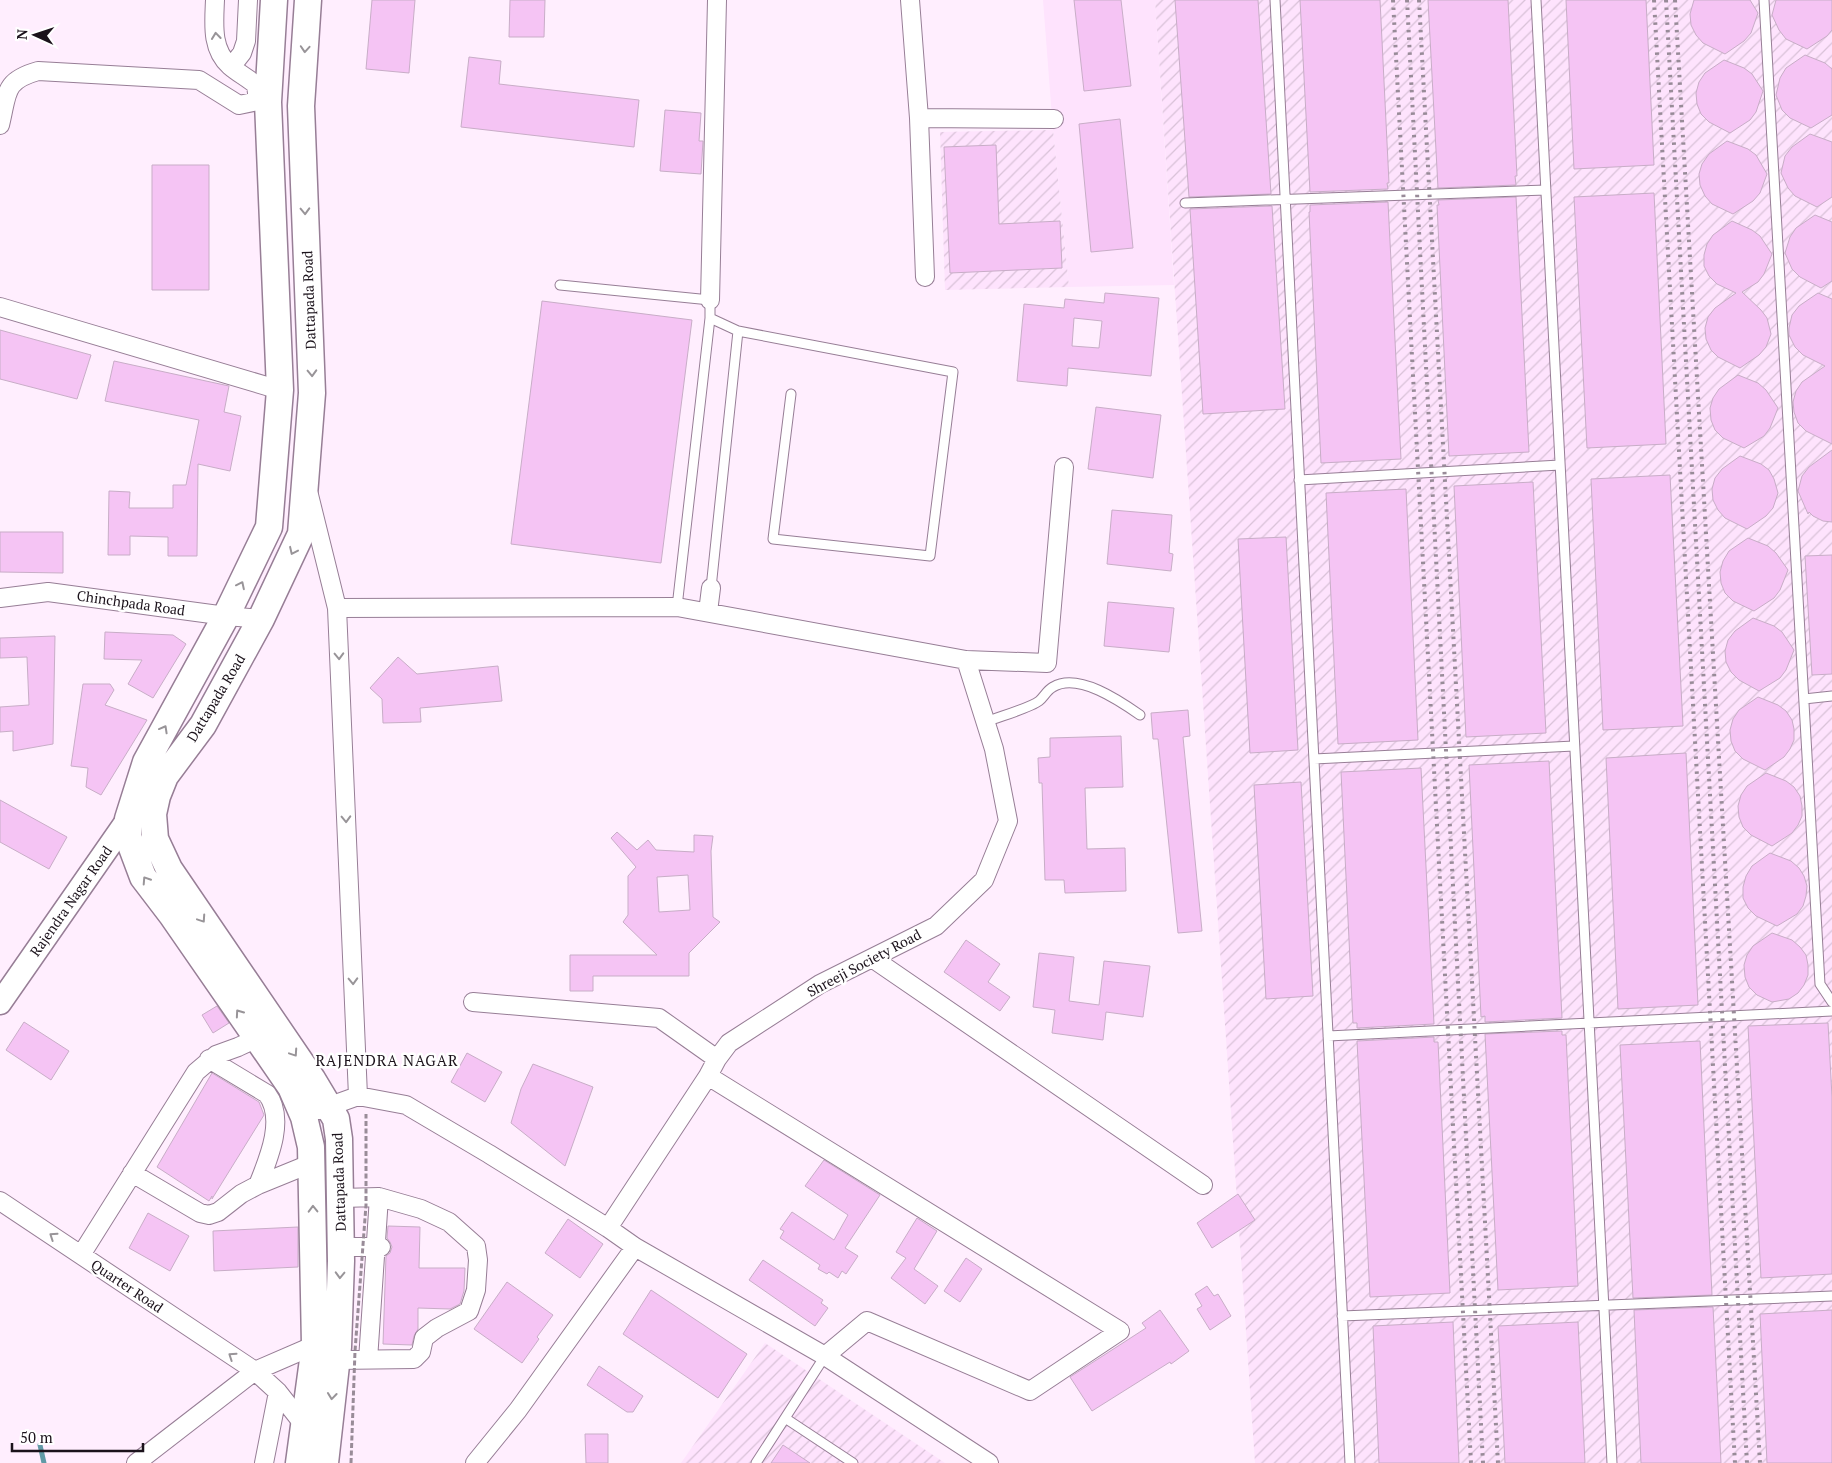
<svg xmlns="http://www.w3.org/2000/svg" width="1832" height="1463" font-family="'PT Serif',serif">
<defs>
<pattern id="industrial-furrows" width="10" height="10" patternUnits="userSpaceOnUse" patternTransform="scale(1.25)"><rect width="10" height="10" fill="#fee3fd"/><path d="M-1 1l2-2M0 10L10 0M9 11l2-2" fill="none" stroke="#d9c2d8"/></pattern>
</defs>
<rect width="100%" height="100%" fill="#ffeefe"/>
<path fill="#fee3fd" d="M1043,0H1155L1174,285L1069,287L1053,130Z"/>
<path fill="url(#industrial-furrows)" d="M1155,0H1832V1463H1255Z
M1053,130L1069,287L945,290L940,132Z
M765,1343L945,1463H681Z"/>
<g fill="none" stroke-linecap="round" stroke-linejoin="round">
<path stroke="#619aa6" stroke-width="5" d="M40,1445L44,1463"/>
</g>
<path fill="#f5c4f4" stroke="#c8adc7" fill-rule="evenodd" d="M372,0H415L409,73L366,69Z
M510,0H545L544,37H509Z
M1074,0H1121L1131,86L1084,91Z
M1175,0H1258L1271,194L1189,197Z
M1300,0H1380L1389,183H1387L1388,189L1310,192Z
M1428,0H1508L1517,176H1515L1516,185L1438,188Z
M1566,0H1646L1654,165L1574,169Z
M1694,0H1750L1758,13L1751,33L1744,41L1725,54L1703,43L1696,35L1691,25L1690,14Z
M1776,0H1832V30L1827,36L1807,49L1786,39L1779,30L1772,15Z
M1805,55L1825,63L1832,69V115L1811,128L1790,118L1782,110L1776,95L1780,78L1786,68Z
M469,57L501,61L499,84L639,100L634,147L461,127Z
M1724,60L1744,68L1752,74L1763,91L1756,112L1750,120L1730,133L1709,122L1701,114L1697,104L1696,93L1699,82L1705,73Z
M665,110L701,113L699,141H703L701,174L660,171Z
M1120,119L1133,248L1091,252L1079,124Z
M1810,134L1832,142V197L1817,207L1795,196L1788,188L1781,173L1785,156L1792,147Z
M1727,141L1748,149L1756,155L1767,174L1760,193L1753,201L1733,214L1712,204L1705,196L1700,185L1699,174L1702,164L1709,154Z
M996,145L999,224L1060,221L1062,268L950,273L944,147Z
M152,165H209V290H152Z
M1654,193L1666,444L1587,448L1574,197Z
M1516,197L1529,452L1449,456L1437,205H1439L1438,200Z
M1388,202L1401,459L1321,463L1309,212H1310V205Z
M1272,206L1285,409L1203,414L1190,209Z
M1815,215L1832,222V281L1821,288L1800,277L1792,269L1785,253L1790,237L1796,228Z
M1732,221L1752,230L1760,236L1772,254L1764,274L1758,282L1742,292L1761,310L1767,318L1771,334L1766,347L1759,355L1740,368L1718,357L1711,350L1706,339L1705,328L1708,317L1715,308L1736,293L1717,284L1709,276L1704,266V255L1707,244L1713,235Z
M1105,293L1159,298L1151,376L1068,368L1067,386L1017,381L1024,304L1064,308L1065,299L1104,303ZM1074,318L1102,321L1099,348L1072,346Z
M1818,293L1832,299V444L1806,431L1798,423L1794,412L1793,402L1796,391L1802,382L1825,366L1803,355L1795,347L1789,335V328L1792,315L1799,306Z
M542,301L692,320L661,563L511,544Z
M0,330L91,355L77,399L0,379Z
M114,361L229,386L224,412L241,416L230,471L198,464L197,556H168V537L130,536V555H108L109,491L130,492L129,508H173V485H186L199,420L105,401Z
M1738,375L1758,383L1766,390L1778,408L1770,428L1764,436L1744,448L1723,438L1715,430L1711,420L1710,408L1713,398L1719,389Z
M1096,407L1161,415L1153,478L1088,469Z
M1832,450V522L1823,521L1813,516L1809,512L1808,514L1798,491L1802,476L1809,467Z
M1740,456L1761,464L1769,470L1774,479L1778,493L1773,508L1766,516L1747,529L1725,518L1718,510L1713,500L1712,489L1715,478L1722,469Z
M1670,475L1683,726L1603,730L1591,479Z
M1533,482L1546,733L1466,737L1454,486Z
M1406,489L1418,740L1338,744L1326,493Z
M1112,510L1172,515L1169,553L1173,554L1171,571L1107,564Z
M0,532H63V573L0,572Z
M1286,537L1298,750L1250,753L1238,539Z
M1748,538L1768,546L1776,553L1788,570L1780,590L1774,598L1754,611L1733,601L1725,593L1721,583L1720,572L1723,561L1729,551Z
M1832,555V674L1812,675L1805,556Z
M1108,602L1174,608L1169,652L1104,646Z
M1753,618L1774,626L1782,632L1794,650L1786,670L1780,678L1759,691L1739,680L1731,672L1726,662L1725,651L1728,640L1735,631Z
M105,632L173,635L186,644L153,698L128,684L142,660L104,659Z
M55,636L53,744L13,751V731L0,732V707L29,705L27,657L0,658V638Z
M398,657L417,674L498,666L502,701L420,708L421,722L383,723L382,699L370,688Z
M83,684H110L114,690L105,705L147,720L101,795L86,787L88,768L71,766Z
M1758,697L1778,705L1786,711L1792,720L1794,729V740L1790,749L1784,757L1765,770L1743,759L1735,751L1731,741L1730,730L1733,719L1739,710Z
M1188,710L1190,736L1183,737L1202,931L1178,933L1158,739H1153L1151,713Z
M1121,736L1123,787L1085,788L1087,849L1125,848L1126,891L1065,893L1064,880H1045L1042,783H1039L1038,758L1050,757V738Z
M1686,753L1698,1005L1618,1009L1606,758Z
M1549,761L1562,1018L1485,1022V1016L1481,1017L1469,765Z
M1421,768L1434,1024L1357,1028V1023H1353L1341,772Z
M1766,773L1786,781L1794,787L1800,796L1802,806V816L1798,825L1792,833L1772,846L1751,835L1743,827L1739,817L1738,806L1741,795L1747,786Z
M1301,782L1313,996L1266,999L1254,785Z
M0,800L67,837L49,869L0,842Z
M617,832L637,850L648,840L656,850L694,852V835L713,836L711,851L713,917L720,922L689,953V976H593V991H570V955H657L623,922L628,915V876L636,867L611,838ZM688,875L690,910L659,912L657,877Z
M1770,853L1791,861L1799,868L1804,876L1807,886L1806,896L1803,906L1797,914L1777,926L1756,916L1748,908L1743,898V887L1746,876L1752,866Z
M1772,933L1792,940L1800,947L1806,955L1808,965V975L1804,985L1798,993L1789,999L1772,1002L1757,995L1749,987L1745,977L1744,965L1747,955L1753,946Z
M966,940L1000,964L988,982L1010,997L1000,1011L944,972Z
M1039,953L1074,957L1069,1001L1099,1005L1104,961L1150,966L1143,1017L1106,1012L1103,1040L1052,1033L1055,1010L1033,1007Z
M217,1006L229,1023L213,1033L202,1015Z
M24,1022L69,1051L51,1080L6,1050Z
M1828,1023L1832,1097V1274L1761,1278L1748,1026Z
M1562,1031V1035H1566L1578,1286L1498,1290L1485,1034Z
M1434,1037V1042H1438L1450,1293L1370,1297L1357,1041Z
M1700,1041L1712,1295L1633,1298L1620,1045Z
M467,1053L502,1072L485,1102L451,1082Z
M533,1064L593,1087L565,1166L511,1123L521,1089Z
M212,1073L259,1102L264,1115L212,1199V1196L209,1201L157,1167Z
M824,1160L880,1195L845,1248L858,1256L846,1274L842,1271L838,1278L829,1272L827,1274L818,1269L820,1265L780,1238L784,1231L780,1229L792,1212L834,1240L848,1215L805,1186Z
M1238,1194L1255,1220L1212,1248L1197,1223Z
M148,1213L189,1236L170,1271L129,1248Z
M917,1218L937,1231L914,1269L938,1286L925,1304L891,1278L906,1258L896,1252Z
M568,1219L603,1244L580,1278L545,1253Z
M388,1226L420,1227L419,1268H465L464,1291L460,1304L450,1309L418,1308V1329L414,1336L412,1345L383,1344L386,1256L390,1253L392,1247L390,1242L387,1238Z
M298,1227V1267L214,1271L213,1231Z
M966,1258L982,1269L960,1302L944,1291Z
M763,1260L823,1300L821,1303L828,1308L815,1326L749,1280Z
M507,1282L553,1315L537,1337L539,1339L522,1363L474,1329Z
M1207,1286L1214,1296L1218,1294L1231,1316L1210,1330L1197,1309L1202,1306L1195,1294Z
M651,1290L747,1354L718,1398L623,1334Z
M1713,1307L1721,1463H1641L1634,1310Z
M1160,1310L1189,1351L1171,1364L1170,1362L1092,1411L1070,1377L1146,1328L1142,1323Z
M1832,1310V1463H1767L1760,1314Z
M1453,1322L1459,1463H1379L1373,1326Z
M1578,1322L1585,1463H1505L1498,1326Z
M599,1366L643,1396L633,1412H627L587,1385Z
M585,1434H608V1463H586Z
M783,1445L810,1463H771Z"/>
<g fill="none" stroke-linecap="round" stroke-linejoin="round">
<defs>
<path id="service" d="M1275,0L1350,1463
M1536,0L1612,1463
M1764,0L1820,984L1832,1002
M1185,203L1546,190
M560,285L710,300V318L677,607
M710,318L738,331L711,588
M738,331L953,372L930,556L773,539L791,394
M1299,480L1560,465
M1804,699L1832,696
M986,722C998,717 1030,708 1039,701C1044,697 1047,690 1053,687C1078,672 1120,701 1140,715
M1314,759L1574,746
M1328,1036L1832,1011
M1342,1316L1832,1296
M785,1418L853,1463
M756,1463L825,1356"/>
<path id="minor" d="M215,0C214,24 211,49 230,66C238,73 248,78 256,85L258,101
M910,0L919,118L1054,119
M231,67L242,53L246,41L248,0
M919,118L925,277
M0,125C8,93 3,81 38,71L199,80L239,105L258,101L268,102
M710,300L717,0
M0,307L280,390
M309,495L337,608L358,1096
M0,598L48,592L226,616L261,619
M337,608L677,607L966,660L1047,663L1064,467
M708,612L711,588
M872,958L1203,1185
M473,1002L659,1018L717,1059
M209,1059L267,1094C286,1119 268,1160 258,1185
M708,1076L1120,1331L1030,1391L867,1321L825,1356
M319,1110L358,1096L406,1105L489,1154L608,1228L635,1247L825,1356L989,1463
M132,1173L200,1213L209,1215L218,1212L241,1194L258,1185L312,1163
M0,1201L255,1371L278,1392L304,1425
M608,1228L708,1076L717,1059L729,1043L820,984L936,926L984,880L1008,821L994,749L966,660
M341,1247H381
M81,1255L196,1072L216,1055L238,1047L266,1034
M336,1360L414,1359L421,1352L424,1338L437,1328L469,1311L476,1290L478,1260L476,1246L449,1222L421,1209L379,1197L341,1198
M368,1360L379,1197
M136,1463L255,1371L315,1345
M264,1463L278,1392
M475,1463L518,1410L635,1247"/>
<path id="tertiary" d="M0,1003L128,819L135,818"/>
<path id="secondary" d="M274,0L268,102L280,390L269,527L226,616L146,762L128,819V837L143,877L172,915L291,1087L304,1117L311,1147L315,1345L299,1463
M308,0L301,106L312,393L301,534L261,619L203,725L165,776L157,796L153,814L155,839L169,869L312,1079L336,1119L339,1139L341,1261L338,1347L325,1463"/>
</defs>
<use href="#service" stroke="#977e96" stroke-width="11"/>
<use href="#minor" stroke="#977e96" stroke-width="20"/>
<use href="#tertiary" stroke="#977e96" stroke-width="25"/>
<use href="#secondary" stroke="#977e96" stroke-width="29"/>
<use href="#service" stroke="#fff" stroke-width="9"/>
<use href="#minor" stroke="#fff" stroke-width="18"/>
<use href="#tertiary" stroke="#fff" stroke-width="22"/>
<use href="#secondary" stroke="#fff" stroke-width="26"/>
<path stroke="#988b98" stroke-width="4" stroke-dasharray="2.5 5" stroke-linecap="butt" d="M1393,0L1471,1463
M1407,0L1483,1463
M1419,0L1498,1463
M1654,0L1735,1463
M1666,0L1747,1463
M1675,0L1760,1463"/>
<path stroke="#998c98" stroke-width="3" stroke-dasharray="5 2.5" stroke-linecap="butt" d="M351,1463L355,1351L366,1205V1114"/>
</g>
<defs><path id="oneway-chevron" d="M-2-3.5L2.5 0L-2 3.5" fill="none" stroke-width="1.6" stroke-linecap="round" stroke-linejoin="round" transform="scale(1.25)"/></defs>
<g stroke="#989498">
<use href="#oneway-chevron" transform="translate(216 36) rotate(-96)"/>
<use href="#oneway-chevron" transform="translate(305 49) rotate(94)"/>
<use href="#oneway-chevron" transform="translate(305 211) rotate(88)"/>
<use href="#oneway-chevron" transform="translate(312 373) rotate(88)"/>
<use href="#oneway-chevron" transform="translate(293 551) rotate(115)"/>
<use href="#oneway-chevron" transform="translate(241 585) rotate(-64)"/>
<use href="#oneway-chevron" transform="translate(339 656) rotate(88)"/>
<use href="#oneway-chevron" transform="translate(164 729) rotate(-61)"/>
<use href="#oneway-chevron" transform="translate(346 819) rotate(88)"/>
<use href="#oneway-chevron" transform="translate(146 880) rotate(-123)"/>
<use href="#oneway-chevron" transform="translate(202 919) rotate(56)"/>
<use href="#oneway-chevron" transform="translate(353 981) rotate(88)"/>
<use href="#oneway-chevron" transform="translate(239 1013) rotate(-125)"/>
<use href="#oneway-chevron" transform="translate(294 1053) rotate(56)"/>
<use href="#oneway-chevron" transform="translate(313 1209) rotate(-91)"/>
<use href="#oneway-chevron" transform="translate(53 1236) rotate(-146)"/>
<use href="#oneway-chevron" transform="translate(340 1275) rotate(92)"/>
<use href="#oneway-chevron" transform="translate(232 1356) rotate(-146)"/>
<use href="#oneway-chevron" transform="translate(332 1396) rotate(96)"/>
</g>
<g text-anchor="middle" stroke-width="5" stroke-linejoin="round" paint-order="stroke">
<g font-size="14" fill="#1b121b" stroke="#fff">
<text transform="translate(309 300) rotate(-92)" y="5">Dattapada Road</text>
<text transform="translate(131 603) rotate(8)" y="5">Chinchpada Road</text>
<text transform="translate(216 698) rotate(-59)" y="5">Dattapada Road</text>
<text transform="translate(71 901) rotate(-55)" y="5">Rajendra Nagar Road</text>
<text transform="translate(864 963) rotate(-28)" y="5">Shreeji Society Road</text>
<text transform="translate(339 1182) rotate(-92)" y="5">Dattapada Road</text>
<text transform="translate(127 1286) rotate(34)" y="5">Quarter Road</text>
</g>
<g font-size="15" letter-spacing="1" fill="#1b121b" stroke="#fff">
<text x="387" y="1066">RAJENDRA NAGAR</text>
</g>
</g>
<g transform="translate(35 35) rotate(273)" stroke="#ffffff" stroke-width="4" paint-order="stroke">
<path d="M0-4L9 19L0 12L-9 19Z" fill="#1b121b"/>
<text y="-8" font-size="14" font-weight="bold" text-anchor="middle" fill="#1b121b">N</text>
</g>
<path d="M12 1443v8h131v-8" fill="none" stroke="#1b121b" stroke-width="2.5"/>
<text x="20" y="1443" font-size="15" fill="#1b121b" stroke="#ffffff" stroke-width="4" paint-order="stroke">50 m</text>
</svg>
